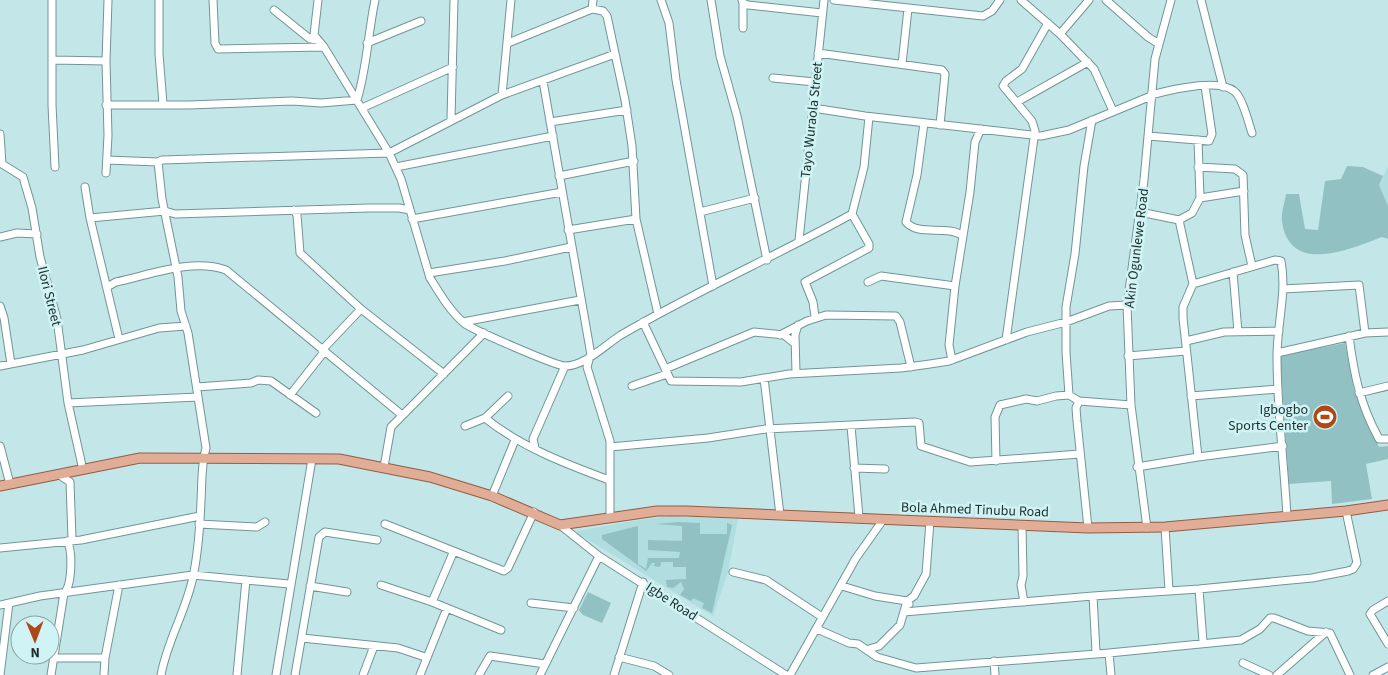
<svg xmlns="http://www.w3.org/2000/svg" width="1388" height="675" font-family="'Source Sans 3',sans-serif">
<rect width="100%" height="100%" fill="#c3e7e8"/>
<path fill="#b0dddf" d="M1388,166V206L1379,185Z
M671,516L738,519L728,572L713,616L577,533L578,531L632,521Z"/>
<path fill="#92c1c3" d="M1347,166L1363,167L1383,176L1379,185L1388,206V239L1382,237C1351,249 1289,276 1282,221C1281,212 1285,202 1286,194H1299L1305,229L1318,230L1325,181L1341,179Z
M1345,343L1354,390L1379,447L1388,446V459L1366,464L1372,499L1332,504L1331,481L1289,484L1280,356Z
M679,522L700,523V534H727V523L732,525L712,613L702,608L704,603L693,598L691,601L680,595L684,589L681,582L673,588L667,587L666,580L686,579V567H673V562H661L660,567L654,566L655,563H652L646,571L602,539V535L638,526V564L646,569L648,558H679L680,552L648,550V540L682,541V526L656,524Z
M588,592L611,603L602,623L583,615L579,610Z"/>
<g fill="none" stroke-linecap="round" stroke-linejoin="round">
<defs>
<path id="minor" d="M52,0V105L55,167
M159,0V54L163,104
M213,0L215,43L218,49L324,47
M318,0L314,35L324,47L389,153L401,179L430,278C440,294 450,311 464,323C471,329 556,366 565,366C585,366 605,345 621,335C696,291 776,256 852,214
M661,0L669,23L676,80L713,286
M711,0L720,56L737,116L767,260
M742,0L743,3L748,5L822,13
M834,0L983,16L992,11L1000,0
M1021,0L1060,34L1094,69L1113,111
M1106,0L1148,37L1159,44
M1201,0L1223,87
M592,9L593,0
M274,10L310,39L318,40
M743,28V3
M1060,34L1089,0
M367,43L421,21
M508,43L592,9L603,11L607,16L625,100L632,146L636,219L658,314
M818,53L942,70L945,74L940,125
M53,60L106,61
M902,64L908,9
M773,78L815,82
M543,81L591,355
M502,95L511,0
M1151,95C1170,90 1218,78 1234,91C1242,96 1249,124 1252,133
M1017,102L1088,62
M106,105H189L292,101L321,103L357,100C367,68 368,33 375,0
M362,108L453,67
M813,108L865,116L1041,136L1069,130L1151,96
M451,119L454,0
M550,122L627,110
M924,123L917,175L906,222C919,237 947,224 963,236
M0,134L2,164L23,177L32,208L40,257L57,319L68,403L83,470
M1148,136L1209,141L1212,134L1205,86
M107,160L158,162L162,160L389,153L502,95L615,54
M158,162L162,199L178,277L181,311L188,333L206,448C201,465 202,483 201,501C200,526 198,553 193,577C186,611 167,641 161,675
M396,167L553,136
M1198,167L1235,169L1243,175L1245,235L1252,266
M106,173L108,135L106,61L108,0
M559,176L634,161
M85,187L90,218L119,339
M1200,198L1244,191
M294,210L297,215L300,253L361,309L444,374
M700,212L755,198
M1140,212L1179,220L1192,213L1200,198L1198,140
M90,218L165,211L175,214L369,208H399L410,210
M412,219L562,192
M1179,220L1193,284L1183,307V318L1198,457
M568,230L636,219
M0,237L17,233L37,234
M799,240L824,0
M1233,272L1238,332
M429,273L505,261L571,247
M868,282L881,276L955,286
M1193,284L1275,260L1281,261C1287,292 1277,324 1277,356C1277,409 1284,463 1287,516
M107,287L116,282C150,275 192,258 226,270L402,415
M1283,289L1359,285L1365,333
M0,306L4,318L11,364
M815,317L813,302L805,282L869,248V244L852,214L864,167L869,117
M463,322L580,300
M643,322L671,381L741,382L789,374L901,368L930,364L949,361L1027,332L1066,322L1109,306L1127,305
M780,335L807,321L826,315L896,316L900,322L911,367
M1349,336C1354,375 1360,404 1379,439H1388
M1006,340L1035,131L1032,121L1003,86L1006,81L1022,69L1048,23
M1186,341L1224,332L1279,331
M322,350L361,309
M1277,353L1365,333L1388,332
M590,356L587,367L610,441V517
M1128,356L1186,351
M952,360L949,345L955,286L970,192L975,142L981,129
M0,366L83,350L159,328L186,326
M665,369L754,332L784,335L794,343
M796,373L795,335L798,325
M764,378L780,515
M632,386L667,374
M197,387L251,383L258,380L271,381L316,413
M1359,393L1388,386
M290,395L324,352
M1069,395L1066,352V307L1075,254L1084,166L1092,120
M1191,396L1278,389
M1079,401L1076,408L1077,421L1088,528
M68,403L198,397
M485,418C521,447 566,464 609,480
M465,426L485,418L508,396
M851,426L859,517
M0,446L10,484
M610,447L708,438L766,429L915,422L919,423L921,446L970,462L1080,454
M535,448L533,439L565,366
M996,461L995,417L1000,405L1026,399L1037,401L1056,396L1069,395L1079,401L1131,405
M384,467L391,427L484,333
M1137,467L1198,457L1283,446
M854,468L885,469
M58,474L70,482L72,539
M492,496L515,440
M199,524L257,527L265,522
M385,524L504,571L508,568L534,512
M560,525L599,556L786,675
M1022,525L1023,576L1021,585L1024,602
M1165,527L1169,590
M1147,528L1131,405L1127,305L1144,180L1155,59L1171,0
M0,548L81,540L200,516
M453,553L432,602L501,630
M733,572L766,580L822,617
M381,585L432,602
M310,586L347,592
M842,586L875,596L907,601L909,604
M1199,589L1203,642
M1093,596L1096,652
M1388,601L1373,610L1370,614L1388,644
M531,603L574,608
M0,605L40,596L193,575L289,584
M904,612L1093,596L1199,589L1312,578L1348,571L1353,569L1357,563L1346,511
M817,629L849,643L858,644L877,657L916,668L1109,653L1241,640L1260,629L1270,618H1274L1308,631L1330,633L1350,675
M302,638L398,648L425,657
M869,649L879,646L900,625L907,601L914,596L926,574L930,521
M1109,653L1111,675
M619,657L654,666L669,675
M54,658H105
M994,661L995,675
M1243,663L1269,675
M0,675L9,603
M51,675L64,593C72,586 73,551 67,541
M104,675L105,658L119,585
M237,675L246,580
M276,675L312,459
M295,675L319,537L325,532L377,540
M363,675L374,646
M420,675L447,608
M479,675L490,656L545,664
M540,675L599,556
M614,675L643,582
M790,675L856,558L883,520
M1277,675L1326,632
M1373,675L1388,667"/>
<path id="major" d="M0,486L140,458L339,459L430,477L492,496L560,525L657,511H686L1088,528L1165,527L1346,511L1388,505"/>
</defs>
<use href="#minor" stroke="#739496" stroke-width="9"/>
<use href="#major" stroke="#905d45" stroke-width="11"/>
<use href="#minor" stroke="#fff" stroke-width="7"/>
<use href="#major" stroke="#e1ad97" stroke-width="9"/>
</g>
<defs>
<symbol id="stadium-disc" viewBox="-11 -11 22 22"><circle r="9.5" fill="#ae4917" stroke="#d0f4f5"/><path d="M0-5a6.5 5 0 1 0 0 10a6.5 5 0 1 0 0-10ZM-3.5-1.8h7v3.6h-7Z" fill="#fff"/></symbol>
</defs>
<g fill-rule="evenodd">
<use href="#stadium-disc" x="1311" y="403" width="28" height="28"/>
</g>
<g text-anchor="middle" stroke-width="5" stroke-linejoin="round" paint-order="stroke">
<g font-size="14" fill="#1e2c2c" stroke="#d0f4f5">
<text transform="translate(811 120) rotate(-84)" y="5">Tayo Wuraola Street</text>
<text transform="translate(1136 248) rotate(-83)" y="5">Akin Ogunlewe Road</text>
<text transform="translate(50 296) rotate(76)" y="5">Ilori Street</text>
<text transform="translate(975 509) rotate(2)" y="5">Bola Ahmed Tinubu Road</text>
<text transform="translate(672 601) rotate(33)" y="5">Igbe Road</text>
</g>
<g font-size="14" fill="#1e2c2c" stroke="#d0f4f5" text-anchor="end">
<text x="1308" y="414">Igbogbo<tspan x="1308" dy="16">Sports Center</tspan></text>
</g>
</g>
<g transform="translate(35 640) rotate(179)"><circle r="24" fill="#d0f4f5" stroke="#89a4a5"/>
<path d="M0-4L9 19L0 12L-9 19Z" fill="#ae4917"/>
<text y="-8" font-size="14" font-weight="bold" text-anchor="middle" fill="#1e2c2c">N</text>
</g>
</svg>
